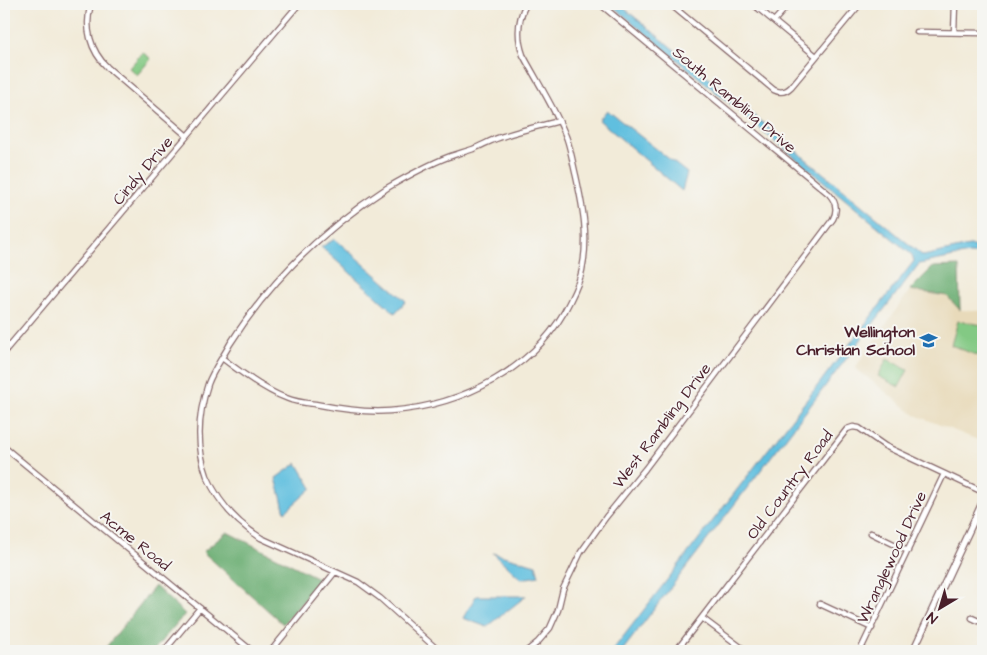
<svg xmlns="http://www.w3.org/2000/svg" width="987" height="655" font-family="'Architects Daughter',sans-serif">
<rect width="100%" height="100%" fill="#f6f6f2"/>
<filter id="ink" filterUnits="userSpaceOnUse"><feTurbulence type="fractalNoise" baseFrequency=".02" numOctaves="2"/><feDisplacementMap in="SourceGraphic" scale="10" xChannelSelector="R" yChannelSelector="G"/><feConvolveMatrix kernelMatrix="1 2 1 2 8 2 1 2 1" color-interpolation-filters="sRGB"/></filter>
<filter id="wash" filterUnits="userSpaceOnUse"><feTurbulence type="fractalNoise" baseFrequency=".0096" numOctaves="4" result="noise"/><feDisplacementMap in="SourceGraphic" scale="20" xChannelSelector="R" yChannelSelector="G"/><feGaussianBlur stdDeviation="1.12" result="paint"/><feColorMatrix in="noise" values="0 0 0 0 0 0 0 0 0 0 0 0 0 0 0 0 0 1.4 0 .05"/><feComposite in="paint" operator="in"/></filter>
<g filter="url(#wash)">
<rect width="100%" height="100%" fill="#f2ebd9"/>
<path fill="#e8daba" d="M910,290L947,296L960,310L983,311V442L915,415L855,368Z"/>
<path fill="#83c984" stroke="#667458" d="M143,52L151,59L137,75L129,68Z
M958,321L983,325V358L951,345Z
M887,359L908,370L899,387L878,376Z"/>
<path fill="#6aad72" stroke="#5a664e" d="M959,266L960,310L947,296L910,290L933,267Z
M227,532L322,580L283,624L203,552Z
M155,586L185,614L153,651H103Z"/>
<path fill="#60bfdf" stroke="#556f85" d="M610,4H619L923,256L969,246L983,247V255L969,254L919,264L622,651H612L914,261L912,255Z
M607,110L687,173L682,191L599,120Z
M335,239L406,301L395,313L321,247Z
M297,463L312,488L285,512L276,478Z
M493,553L536,565L539,576L521,579Z
M476,596H526L487,627L463,618Z"/>
</g>
<g filter="url(#ink)">
<g fill="none" stroke-linecap="round" stroke-linejoin="round">
<defs>
<path id="minor" d="M91,4C84,27 90,51 108,68L187,136
M670,4L774,90C780,93 786,92 791,87L860,4
M753,4L816,56
M678,10L683,4
M774,21L789,4
M917,32L983,33
M954,32L955,4
M4,352L299,4
M222,358C239,371 266,391 286,398C295,402 305,403 315,404C340,409 365,413 390,411C462,406 538,368 570,301C575,291 580,281 582,270C589,237 583,208 576,176C573,164 571,151 567,139C556,110 538,83 523,55C517,38 517,21 526,4
M4,447L252,651
M871,533L908,551
M820,604L872,628
M702,618L746,651
M972,618L983,623
M164,651L200,608
M271,651L335,572
M439,651L380,598L358,582L261,538C237,523 218,502 207,476C196,446 198,414 208,384C213,370 223,357 230,344C270,281 325,228 387,188C406,177 427,165 448,157C456,154 464,152 473,149C483,145 493,139 504,136C522,130 540,126 559,121
M527,651L538,642L550,628L558,610L563,589L581,552L606,517L645,469L833,219C838,210 836,202 829,194L600,4
M676,651L847,429L853,427L859,428L885,446L983,492
M860,651L944,474"/>
<path id="tertiary" d="M913,651L983,501"/>
</defs>
<use href="#minor" stroke="#856668" stroke-width="7"/>
<use href="#tertiary" stroke="#856668" stroke-width="8"/>
<use href="#minor" stroke="#fff" stroke-width="4.5"/>
<use href="#tertiary" stroke="#fff" stroke-width="5.5"/>
</g>
</g>
<defs>
<symbol id="school-bare" viewBox="-9 -9 18 18"><path d="M0-5L7-2L0 1L-7-2ZM-4 1L0 2.5L4 1V4Q0 6-4 4Z" fill="#1f6fb2" stroke="#f6f6f2" stroke-width="2.5" paint-order="stroke"/></symbol>
</defs>
<g fill-rule="evenodd">
<use href="#school-bare" x="916" y="328" width="25" height="25"/>
</g>
<g text-anchor="middle" stroke-width="4" stroke-linejoin="round" paint-order="stroke">
<g font-size="16" fill="#4a1f2b" stroke="#f6f6f2">
<text transform="translate(735 99) rotate(40)" y="6">South Rambling Drive</text>
<text transform="translate(142 170) rotate(-50)" y="6">Cindy Drive</text>
<text transform="translate(661 425) rotate(-53)" y="6">West Rambling Drive</text>
<text transform="translate(789 484) rotate(-53)" y="6">Old Country Road</text>
<text transform="translate(136 540) rotate(39)" y="6">Acme Road</text>
<text transform="translate(891 557) rotate(-65)" y="6">Wranglewood Drive</text>
</g>
<g font-size="16" font-weight="bold" fill="#4a1f2b" stroke="#f6f6f2" text-anchor="end">
<text x="915" y="337">Wellington<tspan x="915" dy="18">Christian School</tspan></text>
</g>
</g>
<rect width="987" height="655" fill="none" stroke="#f6f6f2" stroke-width="20"/>
<g transform="translate(940 608) rotate(218)" stroke="#f6f6f2" stroke-width="4" paint-order="stroke">
<path d="M0-4L9 19L0 12L-9 19Z" fill="#4a1f2b"/>
<text y="-8" font-size="14" font-weight="bold" text-anchor="middle" fill="#4a1f2b">N</text>
</g>
</svg>
